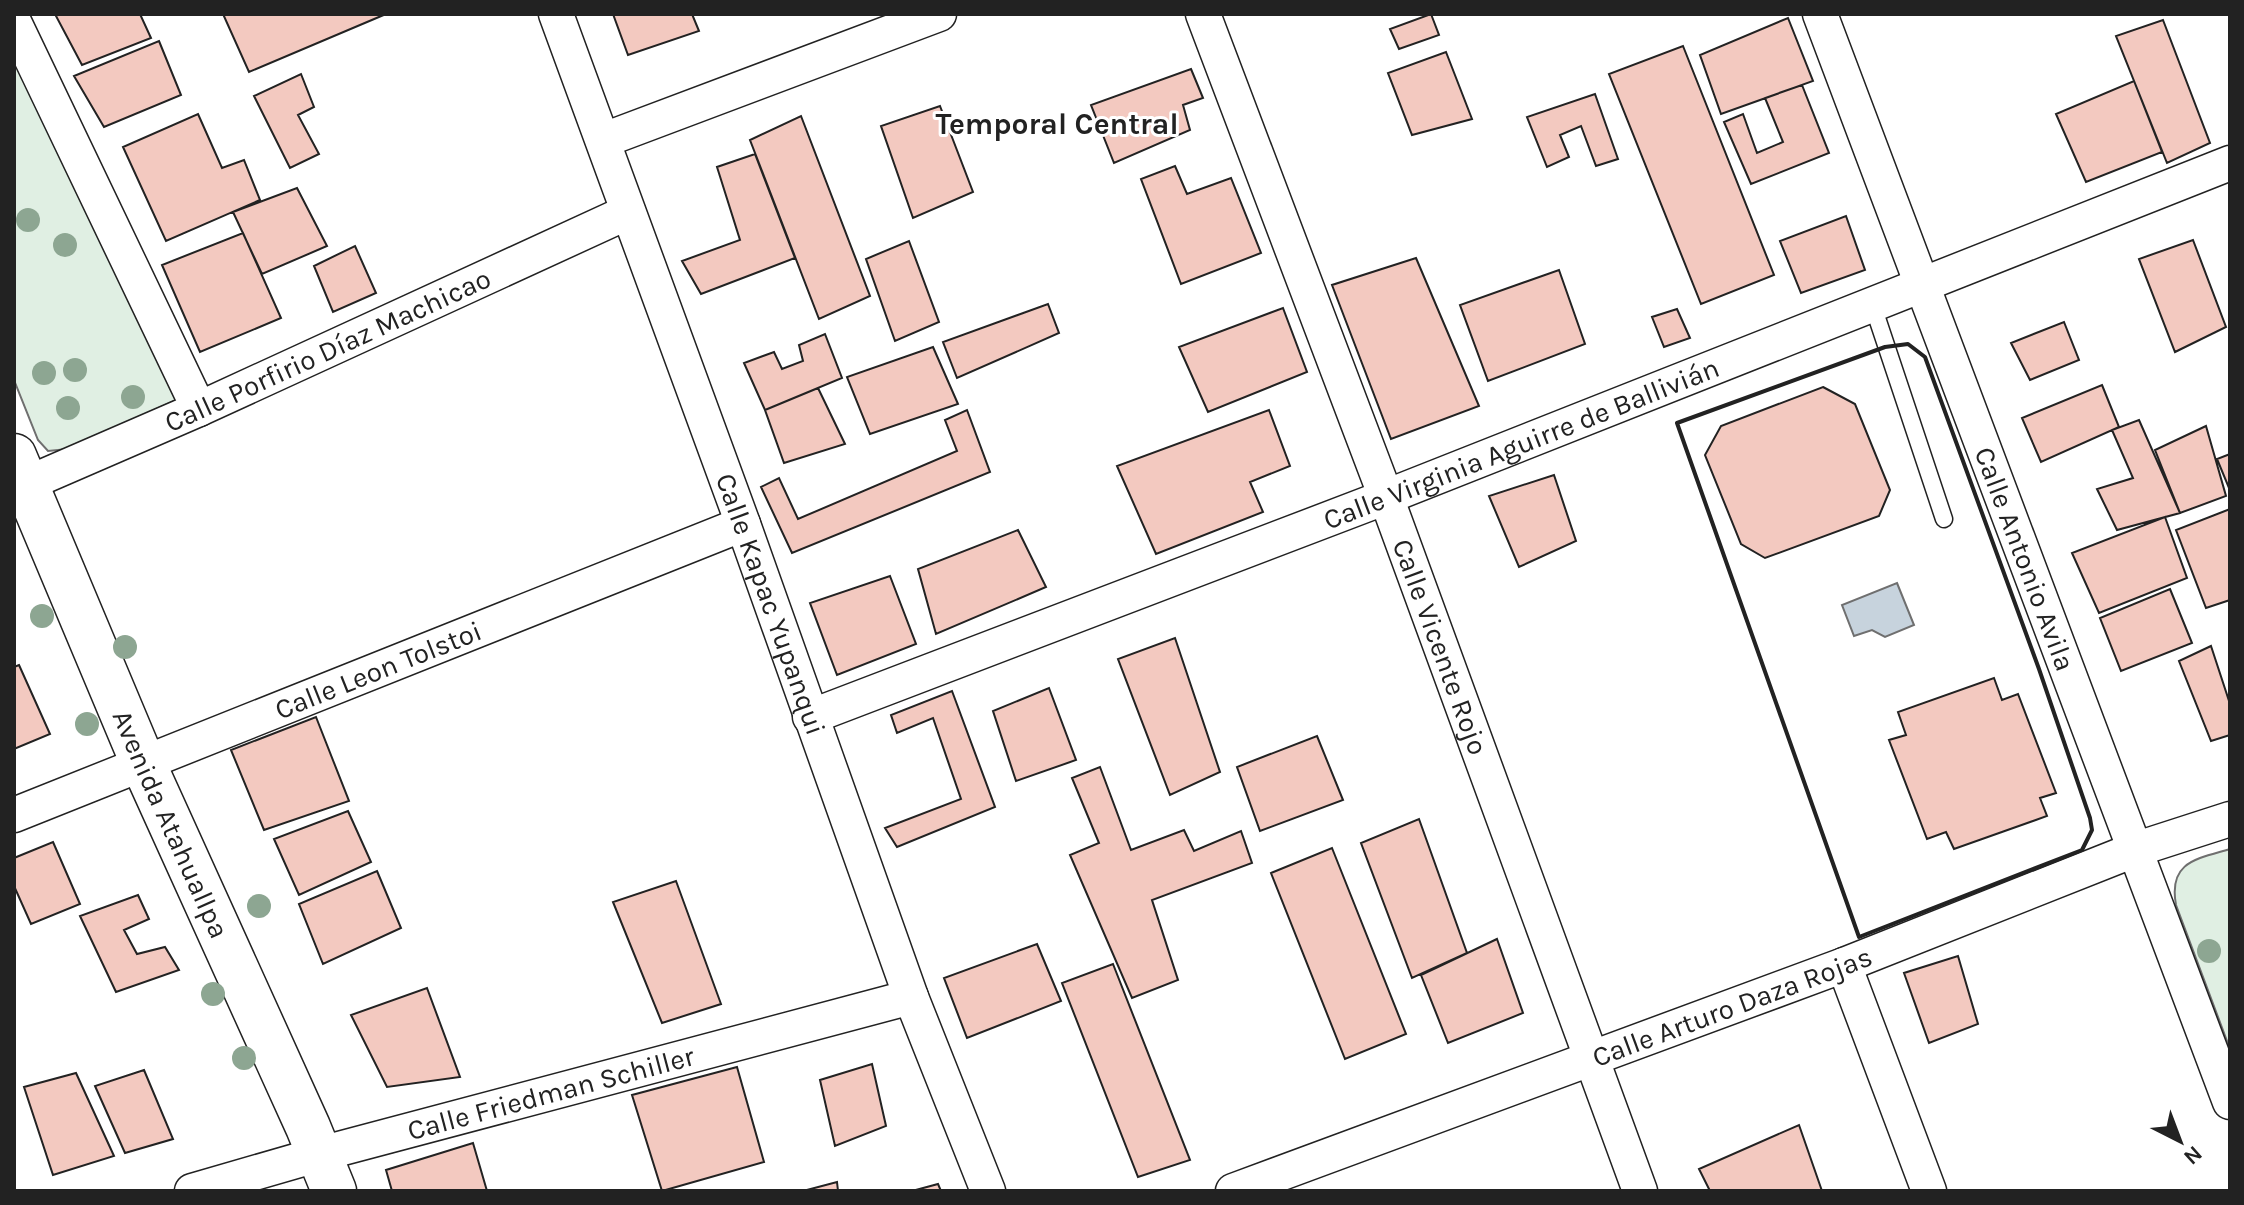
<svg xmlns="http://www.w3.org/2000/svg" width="2244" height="1205" font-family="Karla,sans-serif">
<rect width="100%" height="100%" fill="#fff"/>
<path fill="#e0efe3" stroke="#6f6f6f" stroke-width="2" d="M14,41L183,397L68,449L48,451L38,440L14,380Z
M2230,849V1049L2176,905C2168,862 2196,859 2230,849Z"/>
<path fill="#c7d3dd" stroke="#6f6f6f" stroke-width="2" d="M1897,583L1914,625L1885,637L1872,630L1854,636L1842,605Z"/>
<path fill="#f3c9c0" stroke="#222" stroke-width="2" d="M60,14H140L151,38L82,65L56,16Z
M223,14H386L249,72Z
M613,14H692L699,31L628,55Z
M1431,14L1439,35L1399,49L1390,29Z
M1788,18L1813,81L1721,114L1700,55Z
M2163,20L2210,143L2167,163L2116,36Z
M159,41L181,95L104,127L74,76Z
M1683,46L1774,275L1701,304L1609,74Z
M1446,52L1472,119L1412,135L1388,73Z
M1191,69L1203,98L1183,105L1190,130L1114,163L1091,105Z
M301,74L314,107L298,115L319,154L290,168L254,96Z
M2134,81L2162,152L2086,182L2056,114Z
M1802,85L1829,153L1751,184L1724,122L1743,114L1757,153L1783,142L1765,98Z
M1595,94L1618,159L1596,166L1581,126L1560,135L1569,157L1547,167L1527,117Z
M940,106L973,192L913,218L881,126Z
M198,114L222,168L244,160L260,200L166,241L123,147Z
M801,116L870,296L819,319L750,140Z
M755,154L795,258L701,294L682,261L740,240L717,167Z
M1175,166L1187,194L1231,178L1261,253L1181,284L1141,179Z
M297,188L327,246L262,274L233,212Z
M1846,216L1865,270L1801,293L1780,241Z
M243,233L281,318L200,352L162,265Z
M2193,240L2226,327L2175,352L2139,259Z
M909,241L939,322L895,341L866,259Z
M355,246L376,293L333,312L314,266Z
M1416,258L1479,406L1391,439L1332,285Z
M1559,270L1585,344L1488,381L1460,305Z
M1048,304L1059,333L957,378L943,342Z
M1283,308L1307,372L1208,412L1179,347Z
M1677,309L1690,338L1664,347L1652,317Z
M2064,322L2079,360L2030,380L2011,343Z
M825,334L842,378L765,410L744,363L774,352L782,369L803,361L799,345Z
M933,347L958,404L870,434L847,377Z
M2102,385L2119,427L2041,462L2022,418Z
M1823,387L1855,404L1890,490L1879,516L1765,558L1741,544L1705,455L1721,426Z
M818,388L845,444L784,463L765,410Z
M967,410L990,472L792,553L761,487L779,478L798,519L957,451L945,420Z
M1269,410L1290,466L1250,482L1263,512L1156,554L1117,466Z
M2139,420L2180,513L2117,530L2097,489L2133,478L2112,430Z
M2206,426L2226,496L2180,513L2155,450Z
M2230,454V488H2229L2217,459Z
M1554,475L1576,541L1519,567L1489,496Z
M2230,509V600L2206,608L2176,530Z
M2165,517L2187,578L2099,613L2072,553Z
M1018,530L1046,587L936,634L918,569Z
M890,576L916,644L837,675L810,603Z
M2170,589L2192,643L2121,671L2100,618Z
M1175,638L1220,772L1170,795L1118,659Z
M2211,646L2230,704V735L2211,741L2179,661Z
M19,665L50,734L14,749V667Z
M1994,678L2002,700L2018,694L2056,793L2040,798L2047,816L1954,849L1946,832L1927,839L1889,740L1906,735L1898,712Z
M1049,688L1076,760L1016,781L993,711Z
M952,691L995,807L897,847L885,828L961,799L933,718L897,733L891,715Z
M316,717L349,801L264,830L231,750Z
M1317,736L1343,800L1260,831L1237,767Z
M1100,767L1131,850L1184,830L1194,851L1241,831L1252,863L1152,900L1178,980L1132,998L1070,855L1099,843L1072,778Z
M348,811L371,862L299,895L274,839Z
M1419,819L1467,953L1412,978L1361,843Z
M53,842L80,904L31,924L14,886V858Z
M1332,848L1406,1034L1345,1059L1271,873Z
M377,871L401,928L323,964L299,904Z
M676,881L721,1004L662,1023L613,902Z
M138,895L149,919L124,930L137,954L165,947L179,970L116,992L80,916Z
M1497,939L1523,1013L1448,1043L1421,975Z
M1037,944L1061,1001L967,1038L944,978Z
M1958,956L1978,1024L1929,1043L1904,973Z
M1113,964L1190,1160L1138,1177L1062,983Z
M427,988L460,1077L387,1087L351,1015Z
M872,1064L886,1126L835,1146L820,1080Z
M737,1067L764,1162L662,1191L632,1095Z
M144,1070L173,1139L125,1153L95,1086Z
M76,1073L114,1156L53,1175L24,1087Z
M1799,1125L1822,1191H1710L1699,1169Z
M473,1143L487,1191H392L386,1170Z
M837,1182L838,1191H803Z
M938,1184L941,1191H912Z"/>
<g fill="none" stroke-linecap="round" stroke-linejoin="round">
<defs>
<path id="lane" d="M1873,306L1944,519"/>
<g id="street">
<path id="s1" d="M556,14L743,524L911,997L988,1191"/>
<path id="s2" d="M1203,14L1386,497L1640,1191"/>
<path id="s3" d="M1820,14L2230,1102"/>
<path d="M14,22L199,409"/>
<path d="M604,140L939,14"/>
<path id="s4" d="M26,484L199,409L628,212"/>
<path id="s5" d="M810,717L1386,497L2230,163"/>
<path id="s6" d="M14,815L743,524"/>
<path d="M1844,965L1929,1191"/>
<path id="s7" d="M192,1191L320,1154L911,997"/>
<path id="s8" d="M1233,1191L1844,965L2134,850L2230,819"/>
</g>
<g id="secondary">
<path id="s9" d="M14,456L143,763L308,1127L334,1191"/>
</g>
</defs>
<use href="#lane" stroke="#222" stroke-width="19"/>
<use href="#street" stroke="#222" stroke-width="37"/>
<use href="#secondary" stroke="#222" stroke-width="47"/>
<use href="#lane" stroke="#fff" stroke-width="16"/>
<use href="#street" stroke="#fff" stroke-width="34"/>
<use href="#secondary" stroke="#fff" stroke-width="44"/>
<path stroke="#222" stroke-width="4" d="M1908,344L1925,357L2039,669L2090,818L2092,830L2082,850L1859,937L1677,423L1885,347Z"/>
</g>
<g fill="#8da692">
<circle cx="28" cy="220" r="12"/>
<circle cx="65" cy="245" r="12"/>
<circle cx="75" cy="370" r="12"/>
<circle cx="44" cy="373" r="12"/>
<circle cx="133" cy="397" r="12"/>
<circle cx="68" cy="408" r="12"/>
<circle cx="42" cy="616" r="12"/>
<circle cx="125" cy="647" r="12"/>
<circle cx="87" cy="724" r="12"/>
<circle cx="259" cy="906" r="12"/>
<circle cx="2209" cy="951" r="12"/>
<circle cx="213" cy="994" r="12"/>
<circle cx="244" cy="1058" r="12"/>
</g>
<g text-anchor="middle" stroke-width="6" stroke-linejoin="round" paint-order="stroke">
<g font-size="28" fill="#222" stroke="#fff">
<text dy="10" stroke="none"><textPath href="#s4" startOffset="330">Calle Porfirio Díaz Machicao</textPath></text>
<text dy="10" stroke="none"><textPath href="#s5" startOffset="762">Calle Virginia Aguirre de Ballivián</textPath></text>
<text dy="10" stroke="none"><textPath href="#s3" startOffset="582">Calle Antonio Avila</textPath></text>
<text dy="10" stroke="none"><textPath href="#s1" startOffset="628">Calle Kapac Yupanqui</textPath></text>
<text dy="10" stroke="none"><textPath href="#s2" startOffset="676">Calle Vicente Rojo</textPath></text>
<text dy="10" stroke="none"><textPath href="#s6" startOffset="392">Calle Leon Tolstoi</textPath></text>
<text dy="10" stroke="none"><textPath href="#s9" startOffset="400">Avenida Atahuallpa</textPath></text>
<text dy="10" stroke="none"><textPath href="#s8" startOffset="532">Calle Arturo Daza Rojas</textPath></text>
<text dy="10" stroke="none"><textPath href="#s7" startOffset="372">Calle Friedman Schiller</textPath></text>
</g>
<g font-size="30" font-weight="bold" fill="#222" stroke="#fff">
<text x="1057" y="134">Temporal Central</text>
</g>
</g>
<rect width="2244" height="1205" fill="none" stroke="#222222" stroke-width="32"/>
<g transform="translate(2180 1141) rotate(138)" stroke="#ffffff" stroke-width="6" paint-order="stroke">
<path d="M0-6L14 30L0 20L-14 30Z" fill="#222222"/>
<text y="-12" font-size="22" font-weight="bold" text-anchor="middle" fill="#222222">N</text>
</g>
</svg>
